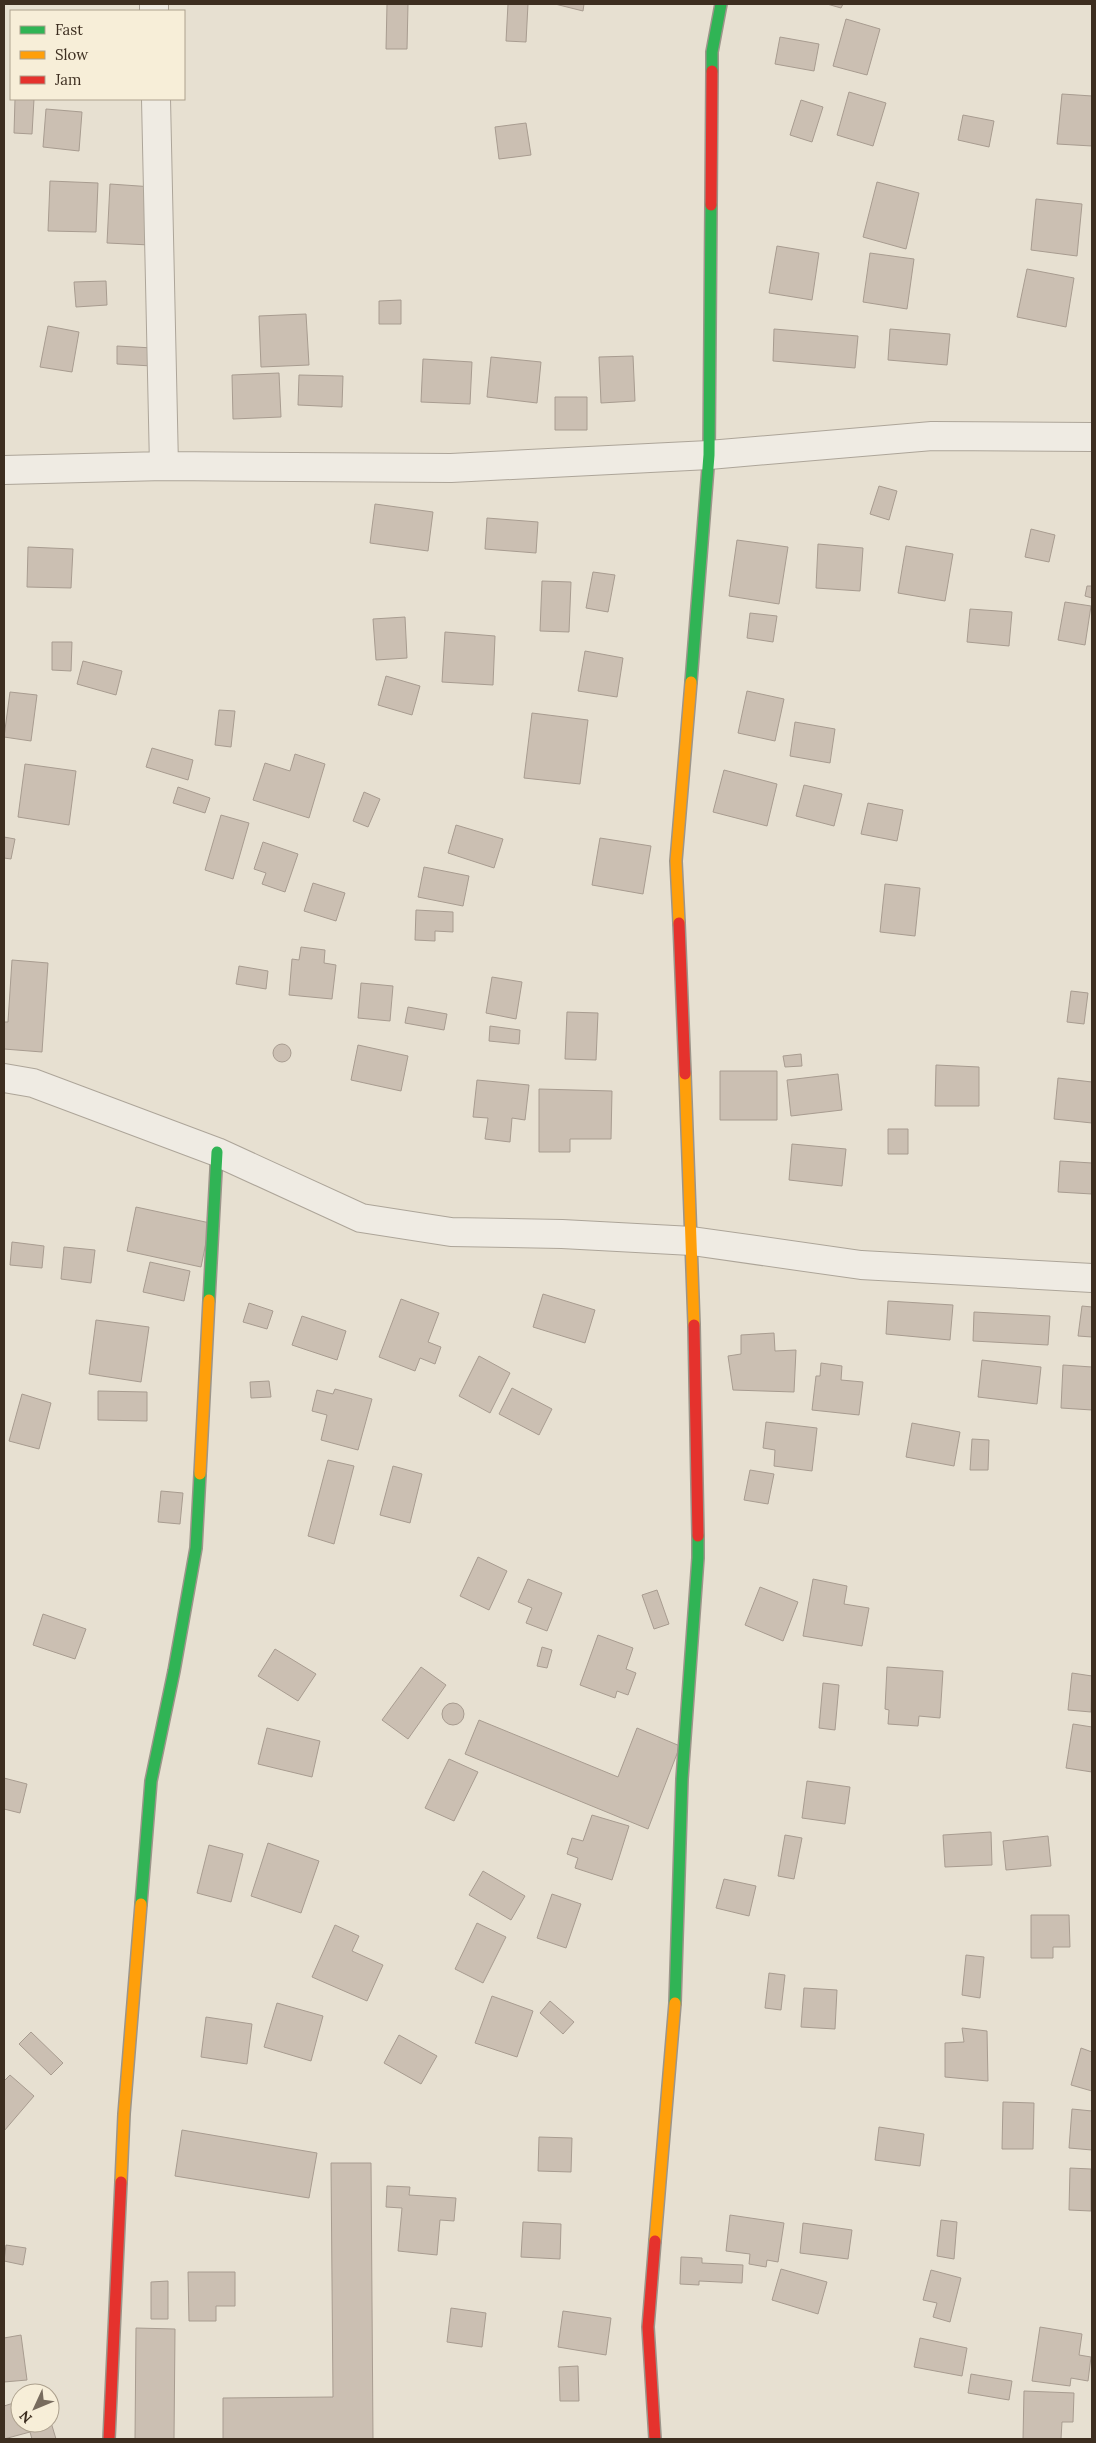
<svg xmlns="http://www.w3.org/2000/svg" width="1096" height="2443" font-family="Lora,serif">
<rect width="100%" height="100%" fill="#e7e0d1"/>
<path fill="#cbbfb2" stroke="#a89c90" d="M387,4H408L407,49H386Z
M508,4H528L526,42L506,41Z
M555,4H584L583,11Z
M827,4H843L841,8Z
M846,19L880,29L867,75L833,66Z
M780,37L819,44L814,71L775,64Z
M849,92L886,103L873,146L837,135Z
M1062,94L1092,96V146L1057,144Z
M15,99H34L32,134L14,133Z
M801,100L823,107L812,142L790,135Z
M46,109L82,112L79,151L43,147Z
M963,115L994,121L989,147L958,140Z
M526,123L531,155L499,159L495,127Z
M50,181L98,183L96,232L48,231Z
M877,182L919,193L906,249L863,237Z
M110,184L153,187L150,245L107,243Z
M1036,199L1082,204L1077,256L1031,250Z
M777,246L819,253L812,300L769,293Z
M870,253L914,259L907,309L863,302Z
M1027,269L1074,278L1066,327L1017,317Z
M106,281L107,305L76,307L74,282Z
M401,300V324H379V301Z
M306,314L309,365L261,367L259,316Z
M48,326L79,332L72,372L40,367Z
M774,329L858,336L855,368L773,361Z
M890,329L950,334L947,365L888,360Z
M117,346L153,348L152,366L117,364Z
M633,356L635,401L601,403L599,357Z
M491,357L541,362L537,403L487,397Z
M423,359L472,362L470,404L421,402Z
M279,373L281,417L233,419L232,375Z
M299,375L343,376L342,407L298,405Z
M555,397H587V430H555Z
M879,486L897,491L889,520L870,514Z
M375,504L433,512L428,551L370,543Z
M487,518L538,522L536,553L485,549Z
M1031,529L1055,535L1049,562L1025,557Z
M737,540L788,547L779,604L729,596Z
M818,544L863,548L860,591L816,588Z
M906,546L953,554L945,601L898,593Z
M28,547L73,549L71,588L27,587Z
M593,572L615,575L608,612L586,608Z
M542,581L571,582L569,632L540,631Z
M1087,586H1092V598L1085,596Z
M1065,602L1091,606L1085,645L1058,640Z
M970,609L1012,612L1009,646L967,642Z
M750,613L777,616L773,642L747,638Z
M405,617L407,658L376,660L373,619Z
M445,632L495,636L493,685L442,682Z
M52,642H72L71,671L52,670Z
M585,651L623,658L617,697L578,691Z
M83,661L122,671L116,695L77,684Z
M386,676L420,686L412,715L378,705Z
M747,691L784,699L775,741L738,733Z
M10,692L37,695L31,741L4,737Z
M219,710L235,711L231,747L215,745Z
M532,713L588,720L580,784L524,778Z
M795,722L835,729L830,763L790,756Z
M152,748L193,760L188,780L146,767Z
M295,754L325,764L309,818L253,800L265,763L290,771Z
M25,764L76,771L69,825L18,817Z
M724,770L777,784L767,826L713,812Z
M804,785L842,794L834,826L796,816Z
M178,787L210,798L205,813L173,803Z
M364,792L380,799L368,827L353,821Z
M868,803L903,810L897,841L861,834Z
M221,815L249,823L233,879L205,870Z
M456,825L503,839L494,868L448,853Z
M4,837L15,839L11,859L4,858Z
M600,838L651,846L643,894L592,885Z
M263,842L298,854L285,892L262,884L266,873L254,869Z
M424,867L469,876L463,906L418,897Z
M313,883L345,893L336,921L304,911Z
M885,884L920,888L915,936L880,932Z
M416,910L453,912V932L435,931V941L415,940Z
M301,947L325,950L324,963L336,965L332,999L289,995L292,959L299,960Z
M12,960L48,963L42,1052L4,1049V1022H8Z
M239,966L268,971L266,989L236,984Z
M492,977L522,982L516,1019L486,1013Z
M361,983L393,986L390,1021L358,1018Z
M1071,991L1088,993L1084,1024L1067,1022Z
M408,1007L447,1014L444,1030L405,1023Z
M567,1012L598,1013L596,1060L565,1059Z
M490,1026L520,1030L519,1044L489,1041Z
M273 1053a9 9 0 1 1 18 0a9 9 0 1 1-18 0Z
M358,1045L408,1056L401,1091L351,1080Z
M801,1054L802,1066L785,1067L783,1056Z
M936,1065L979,1067V1106H935Z
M720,1071H777V1120H720Z
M838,1074L842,1110L791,1116L787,1080Z
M1058,1078L1092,1082V1123L1054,1119Z
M477,1080L529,1085L525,1120L512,1118L510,1142L485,1139L488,1118L473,1117Z
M539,1089L612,1091L611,1139H570V1152H539Z
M888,1129H908V1154H888Z
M792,1144L846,1149L842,1186L789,1180Z
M1060,1161L1092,1163V1194L1058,1192Z
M136,1207L210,1223L201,1267L127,1251Z
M12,1242L44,1246L42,1268L10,1265Z
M64,1247L95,1250L91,1283L61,1279Z
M150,1262L190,1271L184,1301L143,1292Z
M543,1294L595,1310L585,1343L533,1327Z
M401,1299L439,1313L428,1342L441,1347L435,1364L420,1358L415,1371L379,1357Z
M888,1301L953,1305L950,1340L886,1334Z
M249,1303L273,1311L267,1329L243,1322Z
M1082,1306L1092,1307V1337L1078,1336Z
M974,1312L1050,1316L1048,1345L973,1341Z
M302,1316L346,1331L337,1360L292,1345Z
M96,1320L149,1327L141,1382L89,1374Z
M774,1333L775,1351L796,1350L794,1392L733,1390L728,1356L741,1354V1335Z
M479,1356L510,1373L490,1413L459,1396Z
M982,1360L1041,1367L1037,1404L978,1397Z
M821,1363L842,1366L841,1380L863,1382L859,1415L812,1410L816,1376H820Z
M1063,1365L1092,1367V1410L1061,1408Z
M269,1381L271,1397L251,1398L250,1382Z
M512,1388L552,1409L539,1435L499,1414Z
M335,1389L372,1399L358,1450L321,1440L327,1415L312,1411L317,1390L333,1394Z
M98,1391L147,1392V1421L98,1420Z
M22,1394L51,1403L39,1449L9,1441Z
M766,1422L817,1428L812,1471L774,1466L775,1450L763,1448Z
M912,1423L960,1432L954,1466L906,1457Z
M972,1439L989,1440L988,1470H970Z
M328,1460L354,1466L334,1544L308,1536Z
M393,1466L422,1474L410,1523L380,1515Z
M750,1470L774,1474L768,1504L744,1500Z
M161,1491L183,1493L180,1524L158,1522Z
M478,1557L507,1571L489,1610L460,1596Z
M528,1579L562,1593L547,1631L526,1623L532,1608L518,1602Z
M813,1579L847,1586L844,1604L869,1608L862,1646L803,1636Z
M760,1587L798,1602L783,1641L745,1625Z
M657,1590L669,1624L654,1629L642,1595Z
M43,1614L86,1629L75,1659L33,1645Z
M598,1635L633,1648L626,1669L636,1673L628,1695L617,1691L615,1698L580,1685Z
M542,1647L552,1650L547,1668L537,1666Z
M275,1649L316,1674L298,1701L258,1676Z
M421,1667L446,1685L408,1739L382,1720Z
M887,1667L943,1671L940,1718L919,1716L918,1726L888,1724L889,1710L885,1709Z
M1072,1673L1092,1676L1091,1712L1068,1710Z
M823,1683L839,1685L835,1730L819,1728Z
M442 1714a11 11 0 1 1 22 0a11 11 0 1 1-22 0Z
M479,1720L618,1777L637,1728L680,1746L648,1829L465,1754Z
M1073,1724L1092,1727V1772L1066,1768Z
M267,1728L320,1741L312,1777L258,1764Z
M449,1759L478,1772L454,1821L425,1808Z
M4,1778L27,1784L20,1813L4,1809Z
M807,1781L850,1787L845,1824L802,1818Z
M592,1815L629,1826L612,1880L575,1868L578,1858L567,1854L572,1838L583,1841Z
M991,1832L992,1865L945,1867L943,1835Z
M785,1835L802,1838L794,1879L778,1876Z
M1048,1836L1051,1866L1006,1870L1003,1841Z
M268,1843L319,1861L301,1913L251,1896Z
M209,1845L243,1854L231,1902L197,1893Z
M483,1871L525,1896L511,1920L469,1895Z
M724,1879L756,1886L749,1916L716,1908Z
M552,1894L581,1904L566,1948L537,1938Z
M1031,1915H1069L1070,1947H1053V1958H1031Z
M477,1923L506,1937L483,1983L455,1969Z
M335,1925L359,1936L352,1951L383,1965L367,2001L312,1977Z
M966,1955L984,1957L980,1998L962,1995Z
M769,1973L785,1975L781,2010L765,2008Z
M804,1988L837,1990L835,2029L801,2027Z
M492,1996L533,2011L517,2057L475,2043Z
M550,2001L574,2022L563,2034L540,2013Z
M277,2003L323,2016L311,2061L264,2047Z
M206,2017L252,2024L247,2064L201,2057Z
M962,2028L987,2031L988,2081L945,2077V2043L964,2042Z
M31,2032L63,2063L51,2075L19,2044Z
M399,2035L437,2056L421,2084L384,2063Z
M1081,2048L1092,2052V2091L1071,2085Z
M10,2075L34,2096L4,2131V2081Z
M1003,2102L1034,2103L1033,2149H1002Z
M1072,2109L1092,2111V2150L1069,2148Z
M879,2127L924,2134L920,2166L875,2160Z
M182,2130L317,2153L309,2198L175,2176Z
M539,2137L572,2138L571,2172L538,2171Z
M331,2163H371L373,2439H223V2398L333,2397Z
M1070,2168L1091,2169V2211L1069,2210Z
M387,2186L410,2187L409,2195L456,2198L454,2221L440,2220L437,2255L398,2251L402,2208L386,2207Z
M730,2215L784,2223L778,2262L767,2260L766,2267L749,2264L750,2254L726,2251Z
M941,2220L957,2222L954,2259L937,2256Z
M523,2222L561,2224L560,2259L521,2257Z
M803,2223L852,2230L848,2259L800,2253Z
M6,2245L26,2248L23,2265L4,2261Z
M681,2257L702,2258V2263L743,2265L742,2283L699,2281V2285L680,2284Z
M781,2269L827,2282L818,2314L772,2300Z
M931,2270L961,2278L950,2322L933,2317L937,2303L923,2300Z
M188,2272H235V2306H216V2321H189Z
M168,2281V2319H151V2282Z
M451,2308L486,2313L482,2347L447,2342Z
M563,2311L611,2318L606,2355L558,2347Z
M1040,2327L1082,2334L1079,2355L1091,2357L1088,2381L1071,2378L1070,2386L1032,2381Z
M136,2328L175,2329L174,2439H135Z
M21,2335L27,2380L4,2382V2338Z
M920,2338L967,2348L962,2376L914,2367Z
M578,2366L579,2401H560L559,2367Z
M971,2374L1012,2381L1009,2400L968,2393Z
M1024,2391L1074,2393L1073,2422H1062L1061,2439H1023Z
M20,2401V2423H50V2419L56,2439H32L30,2432L4,2439V2406Z"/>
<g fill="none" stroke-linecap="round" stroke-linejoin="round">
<defs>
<path id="street" d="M154,4V11
M156,99L164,466
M4,470L164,466L451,468L709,455L932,436L1092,437
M4,1078L33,1083L217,1152L361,1218L451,1232L562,1234L692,1241L861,1265L1092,1278"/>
<path id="fast" d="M712,71V52L721,4
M691,682L709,455L711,205
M209,1300L217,1152
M141,1904L151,1781L174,1671L196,1548L200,1474
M675,2003L682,1779L698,1558V1536"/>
<path id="slow" d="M679,923L676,861L691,682
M685,1074L694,1325
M200,1474L209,1300
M121,2182L124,2114L141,1904
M655,2241L675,2003"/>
<path id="jam" d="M711,205L712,71
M679,923L685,1074
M694,1325L698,1536
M109,2439L121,2182
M655,2439L648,2327L655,2241"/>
</defs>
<use href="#street" stroke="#ada599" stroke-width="30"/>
<use href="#fast" stroke="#9c958a" stroke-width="14"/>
<use href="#slow" stroke="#9c958a" stroke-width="14"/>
<use href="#jam" stroke="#9c958a" stroke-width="14"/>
<use href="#street" stroke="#efebe3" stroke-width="28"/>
<use href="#fast" stroke="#30b455" stroke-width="11"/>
<use href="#slow" stroke="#ff9f0a" stroke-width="11"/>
<use href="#jam" stroke="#e5322d" stroke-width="11"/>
</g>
<rect width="1096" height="2443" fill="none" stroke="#3d2e20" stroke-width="10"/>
<rect x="10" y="10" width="175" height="90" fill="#f7eed8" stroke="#ada18e"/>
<rect x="20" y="26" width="25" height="8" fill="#30b455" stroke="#ada18e"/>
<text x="55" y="35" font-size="15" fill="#3d2e20">Fast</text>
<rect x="20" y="51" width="25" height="8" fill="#ff9f0a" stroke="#ada18e"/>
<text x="55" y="60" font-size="15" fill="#3d2e20">Slow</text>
<rect x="20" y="76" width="25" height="8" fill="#e5322d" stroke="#ada18e"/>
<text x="55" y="85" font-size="15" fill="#3d2e20">Jam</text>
<g transform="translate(35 2408) rotate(226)"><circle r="24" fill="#f7eed8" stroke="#ada18e"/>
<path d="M0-4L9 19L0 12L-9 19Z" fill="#786c5e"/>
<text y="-8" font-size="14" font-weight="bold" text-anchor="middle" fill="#3d2e20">N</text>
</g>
</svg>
